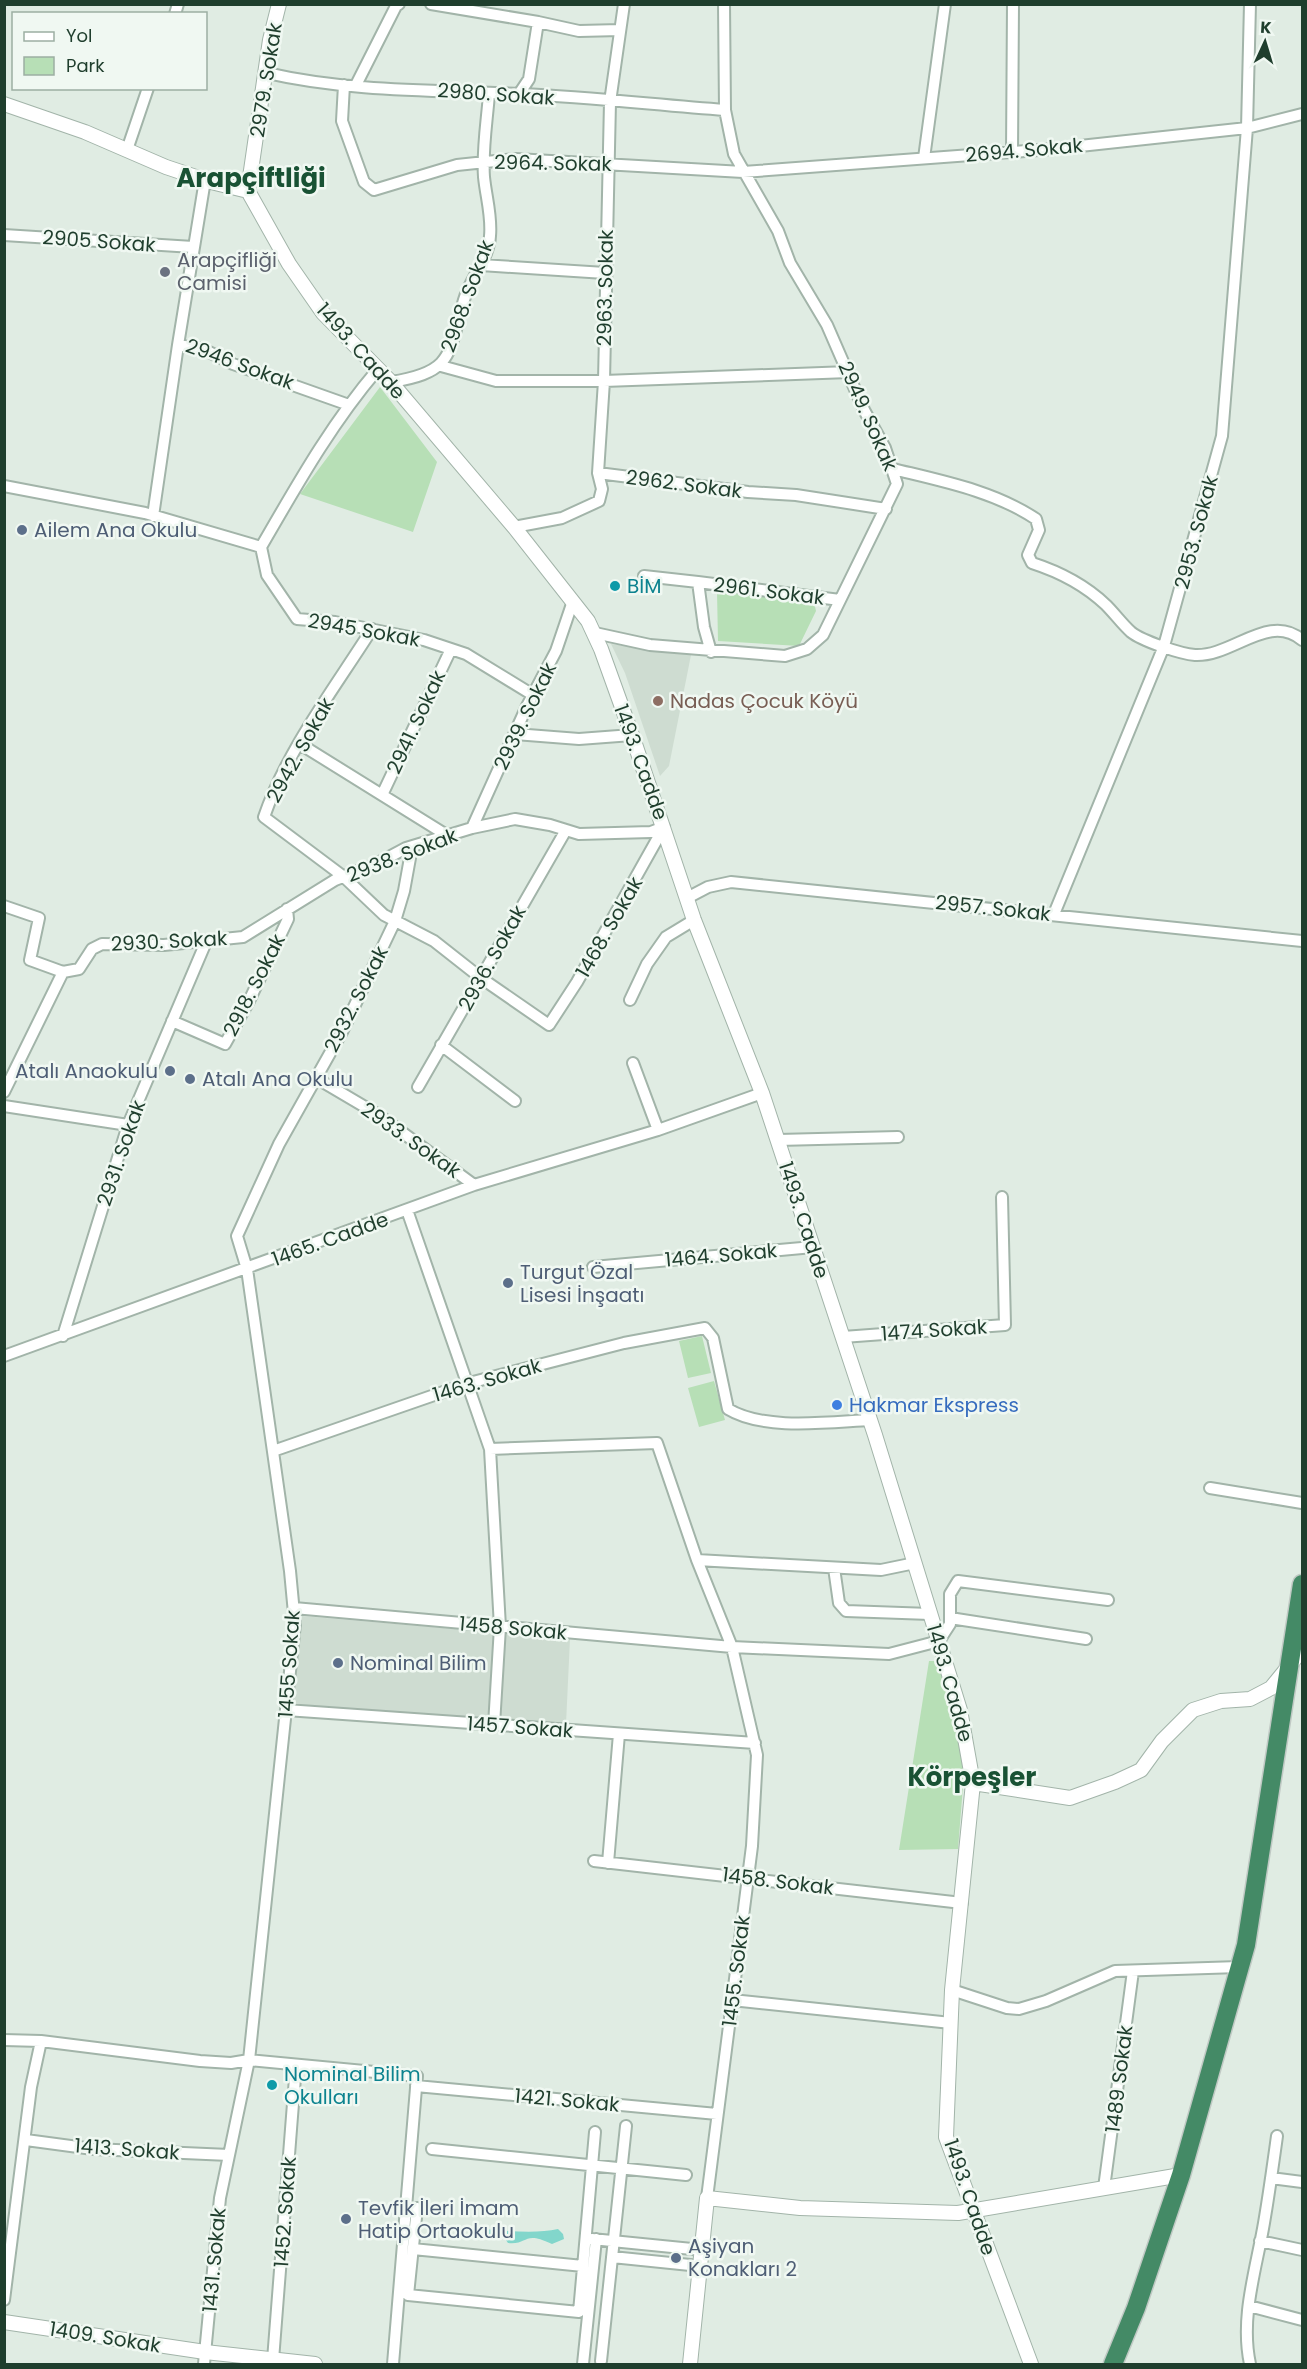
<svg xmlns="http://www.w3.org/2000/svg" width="1307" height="2369" font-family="Poppins,sans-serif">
<rect width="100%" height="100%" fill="#e0ece3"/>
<path fill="#cedcd1" d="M611,644L691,655L669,766L660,776L625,673Z
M302,1616L570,1639L566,1724L293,1704Z"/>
<path fill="#b7dfb6" d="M380,387L437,462L413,532L300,494Z
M717,592L814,602L816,611L799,646L718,641Z
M702,1336L711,1373L688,1378L679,1341Z
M714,1381L725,1420L699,1427L688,1388Z
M929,1661H938L954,1710L965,1761L958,1849L899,1850Z"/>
<path fill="#82d6cb" d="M484,2229C506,2231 537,2234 558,2229L563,2234L564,2239L552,2244C523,2230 529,2245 508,2243C503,2235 494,2232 486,2235Z"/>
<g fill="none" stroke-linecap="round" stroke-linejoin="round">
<defs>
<path id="minor" d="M431,4L538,22
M175,14L178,4
M267,73C349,92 437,90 521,94C589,97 657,105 725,110
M344,85L342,121L364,182L374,190L457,165L476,163L516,159L743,172L1052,149L1247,128L1302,114
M356,85L396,6L399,4
M519,94L529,79L538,22L579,31L620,30
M127,150L148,88
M1012,152L1013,4
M924,158L945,4
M205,180L178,345L203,349L233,364L349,405
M4,235L193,247
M481,265L605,273
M441,366L496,381H604L849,372
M378,369C331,424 297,485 261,547L267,575L297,619L335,622L424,640L466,654L533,695
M391,382C454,372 448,355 464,300C470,278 489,259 490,236C492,216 486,197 484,177C482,150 487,121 489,94
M893,469C942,481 994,491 1036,519L1039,530L1028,555L1032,563C1060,572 1085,585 1106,605C1115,614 1122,624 1131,632C1142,641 1181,654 1195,655C1232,657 1269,612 1302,640
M598,473L604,381L610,102L624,4
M4,486L145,513L261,547
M153,516L178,345
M514,527L562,518L599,501L602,489L598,473L748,492L796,495L886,509
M644,576L698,582
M372,629C334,689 287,750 264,817L344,877L384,915L434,941L481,978L549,1025L577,982L664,827
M595,633L650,645L785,656L807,649L823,635L897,484L885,448L864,410L827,325L790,263L778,231L734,154L725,110L724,4
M711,652L704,627L698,582L840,600
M515,734L579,739L632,735
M300,744L448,836
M382,795L451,649
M472,828L527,706L556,651L573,601
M687,898L708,887L731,882L1302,941
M4,906L39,918L30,960L63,972L79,969L92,949L102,944L164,945L243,937L335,880L376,864L406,848L472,828L515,819L550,825L579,834L651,832L664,827
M1054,914L1164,646L1222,436L1247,128L1250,4
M630,1000L647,964L666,937L694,920
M172,1021L225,1044L249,1001L288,919L287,909
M441,1045L515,1101
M633,1063L658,1130L762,1093
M316,1078L377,1114L474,1185
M418,1087L566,830
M4,1092L63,972
M4,1106L128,1125
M778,1140L898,1137
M407,1210L490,1449L500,1627L494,1725
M593,1267L813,1247
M63,1336L128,1125L206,942
M843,1337L1005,1325L1002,1197
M4,1356L474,1185L658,1130
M490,1449L657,1443L697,1560L732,1647L757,1755L752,1846L707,2198
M273,1451L469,1383L624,1343L705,1328L713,1338L728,1409C764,1431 829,1422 870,1420
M1210,1488L1302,1503
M697,1560L881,1570L915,1563
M834,1568L839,1603L846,1611L930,1614
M294,1608L732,1647L889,1654L939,1641L950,1624V1594L958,1581L1108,1600
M950,1618L1086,1639
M286,1710L755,1743
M594,1861L962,1903
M608,1863L619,1734
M952,1990L1007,2008L1019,2009L1046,2001L1115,1971L1239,1967
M732,2000L951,2023
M4,2040L41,2041L31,2087L4,2300
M41,2041L200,2061L231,2063L249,2060L417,2076L393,2364
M416,2086L717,2114
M26,2140L93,2149L229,2155
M432,2149L686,2175
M1271,2178L1302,2182
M1104,2188L1133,1971
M417,2208L408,2295L579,2312L595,2132
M592,2239L702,2250
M1260,2241L1302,2250
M413,2249L583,2266
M612,2257L700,2266
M1249,2306L1302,2320
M273,2360L296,2065
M601,2361L626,2126
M204,2364L220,2198L249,2060L295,1624L290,1571L247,1269L237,1236L279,1144L343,1030L395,921L404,891L412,847
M583,2364L596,2239
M1250,2364C1240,2317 1256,2270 1264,2223C1269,2194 1273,2165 1277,2136"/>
<path id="tertiary" d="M4,104L85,132L166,167L211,182L248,191
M248,191L289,264L323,313L389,380L514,527L588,621L601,649L632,735L694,920L762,1093L875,1435L960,1710L973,1783L952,1990L946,2137L1031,2364
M248,191L270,40L279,4
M973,1783L1070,1798L1115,1782L1141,1770L1162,1741L1193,1710L1221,1701L1250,1699L1271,1688L1302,1650
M4,2322L205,2352L315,2364
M690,2364L707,2198L800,2208L958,2213L1181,2175"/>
<path id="trunk" d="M1113,2364L1136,2308L1181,2175L1246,1945L1302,1584"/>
</defs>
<use href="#minor" stroke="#a2b4a9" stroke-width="14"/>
<use href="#tertiary" stroke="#a2b4a9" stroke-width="16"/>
<use href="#trunk" stroke="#c0c9c4" stroke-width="21"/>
<use href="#minor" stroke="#fff" stroke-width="10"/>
<use href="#tertiary" stroke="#fff" stroke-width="14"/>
<use href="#trunk" stroke="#448a66" stroke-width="18"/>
</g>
<circle fill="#6b7280" stroke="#f0f8f2" stroke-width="2" cx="165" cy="272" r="6"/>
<g fill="#5c6f8a" stroke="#f0f8f2" stroke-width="2">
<circle cx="22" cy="530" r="6"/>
<circle cx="170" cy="1071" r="6"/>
<circle cx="190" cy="1079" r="6"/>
<circle cx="508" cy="1283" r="6"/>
<circle cx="338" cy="1663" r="6"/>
<circle cx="346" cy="2219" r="6"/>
<circle cx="676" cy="2258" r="6"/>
</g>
<g fill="#0f9aa8" stroke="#f0f8f2" stroke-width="2">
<circle cx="615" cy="586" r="6"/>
<circle cx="272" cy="2085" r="6"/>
</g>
<circle fill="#8d6e63" stroke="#f0f8f2" stroke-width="2" cx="658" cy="701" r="6"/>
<circle fill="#3f7fe0" stroke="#f0f8f2" stroke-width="2" cx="837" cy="1405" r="6"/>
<g text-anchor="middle" stroke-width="5" stroke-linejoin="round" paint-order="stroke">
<g font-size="20" fill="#1f3e2d" stroke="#f0f8f2">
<text transform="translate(266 80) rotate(-81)" y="7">2979. Sokak</text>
<text transform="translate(496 94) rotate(4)" y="7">2980. Sokak</text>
<text transform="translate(1024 150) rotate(-5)" y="7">2694. Sokak</text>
<text transform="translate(553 163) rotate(1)" y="7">2964. Sokak</text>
<text transform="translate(99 241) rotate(4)" y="7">2905 Sokak</text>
<text transform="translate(605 288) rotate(-89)" y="7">2963. Sokak</text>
<text transform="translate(467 296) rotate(-70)" y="7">2968. Sokak</text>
<text transform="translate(361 351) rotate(48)" y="7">1493. Cadde</text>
<text transform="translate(240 364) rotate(20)" y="7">2946 Sokak</text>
<text transform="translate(868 416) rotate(66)" y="7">2949. Sokak</text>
<text transform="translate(684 484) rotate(7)" y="7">2962. Sokak</text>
<text transform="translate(1196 532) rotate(-75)" y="7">2953. Sokak</text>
<text transform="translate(769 591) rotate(7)" y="7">2961. Sokak</text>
<text transform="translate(364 630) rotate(10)" y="7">2945 Sokak</text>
<text transform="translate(525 716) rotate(-64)" y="7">2939. Sokak</text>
<text transform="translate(416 722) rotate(-65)" y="7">2941. Sokak</text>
<text transform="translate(300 750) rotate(-61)" y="7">2942. Sokak</text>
<text transform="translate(641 762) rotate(70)" y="7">1493. Cadde</text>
<text transform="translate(402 855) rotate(-21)" y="7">2938. Sokak</text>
<text transform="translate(993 908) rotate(6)" y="7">2957. Sokak</text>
<text transform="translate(609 927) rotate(-60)" y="7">1468. Sokak</text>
<text transform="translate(169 941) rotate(-3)" y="7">2930. Sokak</text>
<text transform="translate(492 958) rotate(-61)" y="7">2936. Sokak</text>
<text transform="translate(254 985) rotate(-63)" y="7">2918. Sokak</text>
<text transform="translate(356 999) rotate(-63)" y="7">2932. Sokak</text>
<text transform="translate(411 1140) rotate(35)" y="7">2933. Sokak</text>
<text transform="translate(121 1153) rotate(-71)" y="7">2931. Sokak</text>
<text transform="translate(804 1220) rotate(72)" y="7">1493. Cadde</text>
<text transform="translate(330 1239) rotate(-20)" y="7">1465. Cadde</text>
<text transform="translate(721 1255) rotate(-5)" y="7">1464. Sokak</text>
<text transform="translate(934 1330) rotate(-4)" y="7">1474 Sokak</text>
<text transform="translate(487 1380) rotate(-16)" y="7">1463. Sokak</text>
<text transform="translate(513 1628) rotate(5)" y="7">1458 Sokak</text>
<text transform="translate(289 1664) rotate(-86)" y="7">1455 Sokak</text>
<text transform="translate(950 1683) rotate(74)" y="7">1493. Cadde</text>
<text transform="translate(520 1727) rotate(4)" y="7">1457 Sokak</text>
<text transform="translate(778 1881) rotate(7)" y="7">1458. Sokak</text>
<text transform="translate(736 1971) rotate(-83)" y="7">1455. Sokak</text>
<text transform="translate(1119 2079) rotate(-83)" y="7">1489 Sokak</text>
<text transform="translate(567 2100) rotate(5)" y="7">1421. Sokak</text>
<text transform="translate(127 2149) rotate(4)" y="7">1413. Sokak</text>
<text transform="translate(970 2197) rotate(71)" y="7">1493. Cadde</text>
<text transform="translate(285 2212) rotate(-86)" y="7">1452. Sokak</text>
<text transform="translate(214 2260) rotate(-85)" y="7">1431. Sokak</text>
<text transform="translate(105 2337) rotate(9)" y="7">1409. Sokak</text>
</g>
<g font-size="20" fill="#5b616d" stroke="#f0f8f2" text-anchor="start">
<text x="177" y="267">Arapçifliği<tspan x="177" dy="23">Camisi</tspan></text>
</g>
<g font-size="20" fill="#4e5e75" stroke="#f0f8f2" text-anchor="start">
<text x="34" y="537">Ailem Ana Okulu</text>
<text x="158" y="1078" text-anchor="end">Atalı Anaokulu</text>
<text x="202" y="1086">Atalı Ana Okulu</text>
<text x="520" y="1279">Turgut Özal<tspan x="520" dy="23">Lisesi İnşaatı</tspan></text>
<text x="350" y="1670">Nominal Bilim</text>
<text x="358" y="2215">Tevfik İleri İmam<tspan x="358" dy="23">Hatip Ortaokulu</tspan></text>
<text x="688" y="2253">Aşiyan<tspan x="688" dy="23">Konakları 2</tspan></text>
</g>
<g font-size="20" fill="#0d838f" stroke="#f0f8f2" text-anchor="start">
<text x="627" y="593">BİM</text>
<text x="284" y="2081">Nominal Bilim<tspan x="284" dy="23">Okulları</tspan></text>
</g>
<g font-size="20" fill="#785e54" stroke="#f0f8f2" text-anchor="start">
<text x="670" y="708">Nadas Çocuk Köyü</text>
</g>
<g font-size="20" fill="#366cbe" stroke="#f0f8f2" text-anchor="start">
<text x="849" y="1412">Hakmar Ekspress</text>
</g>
<g font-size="26" font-weight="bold" fill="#195234" stroke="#f0f8f2">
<text x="251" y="187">Arapçiftliği</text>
<text x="972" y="1786">Körpeşler</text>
</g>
</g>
<rect width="1307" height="2369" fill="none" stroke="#1f3e2d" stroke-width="12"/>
<rect x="12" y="12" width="195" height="78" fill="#f0f8f2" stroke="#9caea3" stroke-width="1.5"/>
<rect x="24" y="32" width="30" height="9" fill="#ffffff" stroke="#9caea3" stroke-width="1.5"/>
<text x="66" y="42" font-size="18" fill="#1f3e2d">Yol</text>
<rect x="24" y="57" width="30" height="18" fill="#b7dfb6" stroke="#9caea3" stroke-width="1.5"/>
<text x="66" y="72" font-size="18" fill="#1f3e2d">Park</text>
<g transform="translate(1265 42) rotate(4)" stroke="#f0f8f2" stroke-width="4.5" paint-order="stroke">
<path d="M0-4.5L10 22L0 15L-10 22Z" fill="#1f3e2d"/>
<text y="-9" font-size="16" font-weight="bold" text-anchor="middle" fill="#1f3e2d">K</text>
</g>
</svg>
